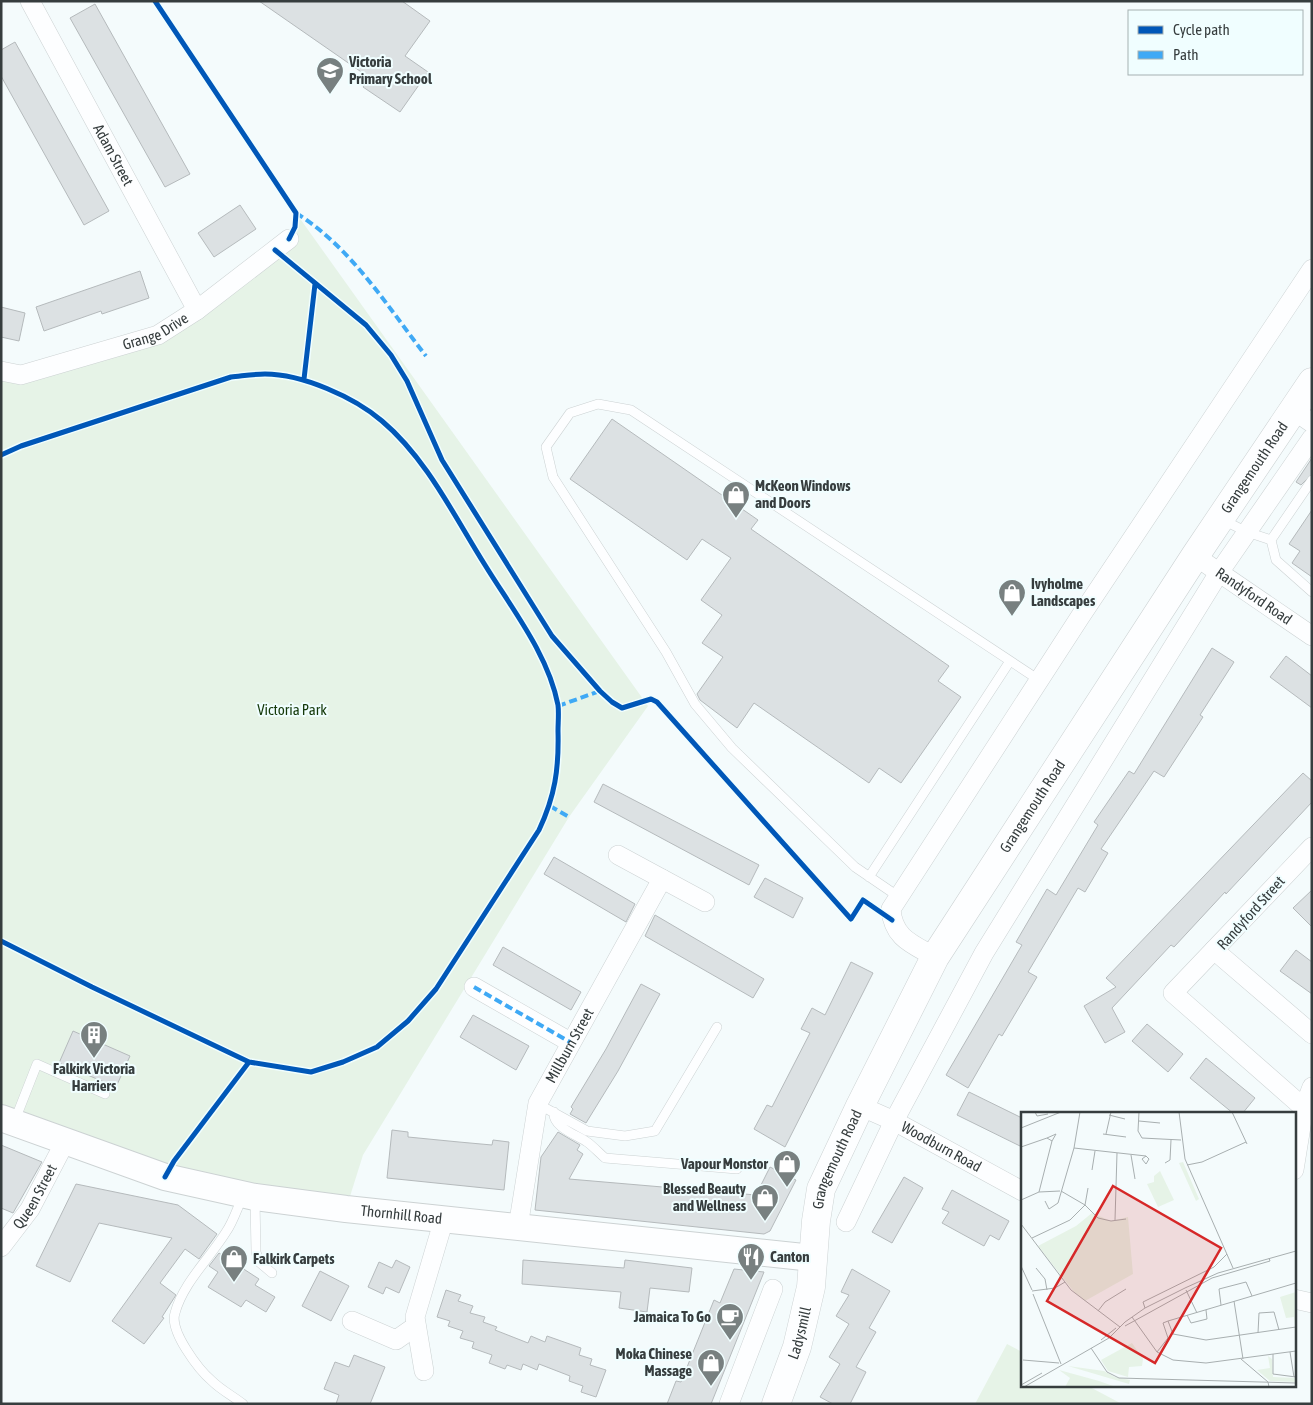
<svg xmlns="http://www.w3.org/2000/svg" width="1313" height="1405" font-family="'Asap Condensed',sans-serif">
<rect width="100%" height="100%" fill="#f4fbfc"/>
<path fill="#e6f3e7" d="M296,213L648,706L569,817L363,1155L346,1209L255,1197L1,1118V371L158,335L289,239L295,227Z
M1007,1344L1022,1352V1386H1088L1122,1404H975Z"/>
<path fill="#dce1e3" stroke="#b5babc" d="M259,1H402L430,21L405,56L428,72L400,112L363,87L370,78Z
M95,4L190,174L165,187L70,18Z
M15,42L109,211L84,225L1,76V50Z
M240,205L256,229L214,257L198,233Z
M140,271L149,298L102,314L101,311L44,331L36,307Z
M1,307L25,313L19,341L1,337Z
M612,419L758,520L751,529L949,666L938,681L961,697L901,783L879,768L869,783L754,703L737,728L700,700L697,694L723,657L702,643L722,615L701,600L731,558L702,539L687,560L570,479Z
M1312,458V474L1301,485L1296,482Z
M1312,510V577L1292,563L1300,551L1289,544Z
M1212,648L1234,662L1200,715L1203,717L1164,777L1154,771L1101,849L1108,853L1085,892L1078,888L1028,972L1037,977L1002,1036L999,1034L968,1088L946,1075L1022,945L1016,942L1047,889L1056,895L1098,825L1094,822L1129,771L1134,774Z
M1286,656L1312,676V708L1270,677Z
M1303,773L1312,781V802L1226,894L1225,892L1174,947L1171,945L1112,1008L1125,1032L1105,1043L1084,1006L1116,987L1106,978Z
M603,784L759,865L749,885L594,802Z
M554,857L635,904L626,922L544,874Z
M765,878L803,898L793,918L754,897Z
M1312,890V927L1293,908Z
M655,915L764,979L753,998L645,936Z
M503,947L581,992L571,1010L493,965Z
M1296,950L1312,962V994L1280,971Z
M851,962L873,973L785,1147L754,1129L767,1105L772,1107L810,1033L801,1029L812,1008L825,1015Z
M641,984L660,994L618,1071L586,1123L570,1114L573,1109L571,1107L606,1049Z
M473,1015L529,1046L516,1070L460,1037Z
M1147,1024L1183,1054L1168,1072L1132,1041Z
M73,1031L130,1056L116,1087L59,1063Z
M1206,1058L1255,1098L1242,1114H1234L1190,1078Z
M969,1092L1022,1118V1147L957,1115Z
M392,1130L408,1132V1137L459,1142L492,1145L493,1140L509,1142L504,1190L387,1178Z
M558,1132L580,1145L577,1150L583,1154L569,1179L756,1195L770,1167L796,1180L770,1231L764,1234L535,1210L541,1157Z
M1,1145L42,1162L13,1213L1,1208Z
M904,1177L923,1188L892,1243L872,1232Z
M76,1184L178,1205L217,1234L199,1259L185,1249L160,1283L176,1295L162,1317L164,1318L144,1344L112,1321L172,1238L99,1223L70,1282L36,1266Z
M952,1190L1009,1221L999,1240L990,1235L984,1246L942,1223L949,1212L942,1209Z
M219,1253L259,1279L255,1285L275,1297L266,1312L246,1300L241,1307L208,1287L218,1272L209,1266Z
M396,1260L410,1267L399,1293L386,1287L383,1294L368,1287L379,1262L392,1268Z
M523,1260L624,1268L625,1260L692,1268L689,1292L650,1288L647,1312L619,1308L621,1292L522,1284Z
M734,1269L764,1272L711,1404H667L676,1381L681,1382L714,1300L720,1303Z
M852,1269L890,1291L869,1328L876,1332L856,1367L866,1372L850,1404H833L820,1397L840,1364L829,1357L849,1324L836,1316L849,1295L841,1292Z
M320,1271L349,1286L331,1321L302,1306Z
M446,1290L461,1295L458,1301L473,1306L470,1313L485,1317L483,1322L497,1327L495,1330L528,1343L531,1336L545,1342L547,1336L581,1348L579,1355L592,1359L590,1365L606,1370L596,1397L581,1392L583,1386L569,1381L570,1376L539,1364L537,1370L523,1364L521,1370L507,1365L505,1369L489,1363L492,1355L472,1348L474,1342L460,1338L463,1331L448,1326L450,1321L437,1317Z
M354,1355L385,1367L370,1404H336L339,1395L324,1389L335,1362L349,1367Z"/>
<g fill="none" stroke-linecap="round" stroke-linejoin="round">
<defs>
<path id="lane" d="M1223,520L1247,532L1271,540L1312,480
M1271,540L1276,560L1312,592
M869,877L1010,661
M899,897L855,867L732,748L695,704L666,652L553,477L546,447L570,413L598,404L631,410L1039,680
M538,1104L587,1131L625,1136L655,1131L717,1027
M554,1112C552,1127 577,1135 587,1142C594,1147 599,1153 605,1158L737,1169
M15,1120L37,1064L105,1094
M242,1198C237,1209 233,1222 226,1232C210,1258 183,1283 175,1313C169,1331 199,1370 212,1381C221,1390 233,1396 243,1404
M255,1200L256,1252L259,1262L272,1273"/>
<g id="street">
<path id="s1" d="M30,1L197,310"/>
<path id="s2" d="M1,371L21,375L158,335L197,310L289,239"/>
<path d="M1293,410L1312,423"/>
<path id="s3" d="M1195,556L1312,636"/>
<path d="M1312,847L1214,950L1312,1034"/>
<path d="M618,855L705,902"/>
<path d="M1214,950L1173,993L1304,1108L1294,1170"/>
<path d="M935,957C912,944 893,938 891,909L1080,617L1312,269"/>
<path d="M474,987L570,1042"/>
<path id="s4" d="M860,1106L894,1121L1022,1191"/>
<path d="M1304,1108L1312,1087"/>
<path d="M846,1222L894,1121L984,953L1220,571L1312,438"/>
<path id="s5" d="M518,1227L538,1103L662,879"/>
<path id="s6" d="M1,1247L30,1209L65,1142"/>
<path d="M1294,1299L1312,1303"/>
<path d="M352,1321L396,1340L416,1326"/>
<path d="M424,1371L415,1317L444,1219"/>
<path d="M729,1404L773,1289"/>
</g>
<g id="secondary">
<path id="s7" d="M1,1118L165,1177L255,1197L346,1209L813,1258"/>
</g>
<g id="primary">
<path id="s8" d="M776,1404L797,1347L811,1287L816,1221L821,1189L860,1106L935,957L1195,556L1312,382"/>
</g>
</defs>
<use href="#lane" stroke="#ccd2d3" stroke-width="10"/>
<use href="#street" stroke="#ccd2d3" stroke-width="20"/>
<use href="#secondary" stroke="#ccd2d3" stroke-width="28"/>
<use href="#primary" stroke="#ccd2d3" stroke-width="29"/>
<use href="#lane" stroke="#fdfeff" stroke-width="9"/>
<use href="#street" stroke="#fdfeff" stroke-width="19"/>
<use href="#secondary" stroke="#fdfeff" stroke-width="26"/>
<use href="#primary" stroke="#fdfeff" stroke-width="28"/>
<path stroke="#3fa9f5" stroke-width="4" stroke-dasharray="8 4" stroke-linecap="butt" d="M296,213C351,247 387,306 426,356
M558,706L600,691
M550,806L569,817
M474,987L570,1042"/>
<defs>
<path id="cycleway" d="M155,1L296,213L295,227L289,239
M275,250L366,325L391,355L407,381L442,460L552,636L600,691L612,702L622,708L651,699L657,702L851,919L863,900L892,920
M304,379L315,284
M1,455L21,446L231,377C242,376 254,374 265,374C302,374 354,397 382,421C427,459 454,516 485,565C512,609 548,654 558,705C559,713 558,723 558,731C559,769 555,796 539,830L436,989L408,1021L377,1047L343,1062L311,1072L249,1062L92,987L1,941
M165,1177L174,1161L249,1062"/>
</defs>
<use href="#cycleway" stroke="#f0feff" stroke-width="8"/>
<use href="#cycleway" stroke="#0057b8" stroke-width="5"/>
</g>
<defs>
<symbol id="school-pin" viewBox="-11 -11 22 30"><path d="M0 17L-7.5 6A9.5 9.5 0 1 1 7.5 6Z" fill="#788080" stroke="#f0feff"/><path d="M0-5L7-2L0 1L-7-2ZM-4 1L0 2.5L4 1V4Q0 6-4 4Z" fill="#fff"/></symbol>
<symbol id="shop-pin" viewBox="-11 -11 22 30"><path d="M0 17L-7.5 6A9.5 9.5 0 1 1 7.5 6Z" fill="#788080" stroke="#f0feff"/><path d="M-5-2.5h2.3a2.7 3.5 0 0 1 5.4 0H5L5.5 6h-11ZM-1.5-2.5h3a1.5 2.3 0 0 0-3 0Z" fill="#fff"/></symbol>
<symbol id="building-pin" viewBox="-11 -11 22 30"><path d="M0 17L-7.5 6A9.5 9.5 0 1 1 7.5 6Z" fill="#788080" stroke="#f0feff"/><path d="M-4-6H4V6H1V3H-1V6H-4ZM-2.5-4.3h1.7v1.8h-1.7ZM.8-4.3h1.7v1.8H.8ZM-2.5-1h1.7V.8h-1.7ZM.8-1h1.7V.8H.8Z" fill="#fff"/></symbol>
<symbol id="restaurant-pin" viewBox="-11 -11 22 30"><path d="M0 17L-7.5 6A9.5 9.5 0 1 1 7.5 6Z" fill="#788080" stroke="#f0feff"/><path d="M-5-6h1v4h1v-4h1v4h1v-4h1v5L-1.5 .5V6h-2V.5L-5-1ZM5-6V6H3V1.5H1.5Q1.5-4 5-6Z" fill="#fff"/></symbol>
<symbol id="cafe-pin" viewBox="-11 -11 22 30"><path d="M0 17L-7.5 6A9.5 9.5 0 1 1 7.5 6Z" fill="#788080" stroke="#f0feff"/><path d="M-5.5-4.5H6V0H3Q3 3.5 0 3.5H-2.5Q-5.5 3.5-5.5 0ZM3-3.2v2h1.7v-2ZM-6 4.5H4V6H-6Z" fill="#fff"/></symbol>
</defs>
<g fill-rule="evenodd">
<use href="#school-pin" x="314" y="55" width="32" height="43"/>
<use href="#shop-pin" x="720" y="479" width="32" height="43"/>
<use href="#shop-pin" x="996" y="577" width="32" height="43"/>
<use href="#building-pin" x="78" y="1019" width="32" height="43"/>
<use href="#shop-pin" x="771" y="1148" width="32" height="43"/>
<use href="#shop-pin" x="749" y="1182" width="32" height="43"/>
<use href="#restaurant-pin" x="735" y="1241" width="32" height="43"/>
<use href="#shop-pin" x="218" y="1243" width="32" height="43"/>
<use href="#cafe-pin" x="714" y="1301" width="32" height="43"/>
<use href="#shop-pin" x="695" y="1347" width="32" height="43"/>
</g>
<g text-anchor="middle" stroke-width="4" stroke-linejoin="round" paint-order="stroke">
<g font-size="15" font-weight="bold" fill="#363d3e" stroke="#f0feff" text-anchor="start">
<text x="349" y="67">Victoria<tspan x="349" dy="17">Primary School</tspan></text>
<text x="755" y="491">McKeon Windows<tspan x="755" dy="17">and Doors</tspan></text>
<text x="1031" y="589">Ivyholme<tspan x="1031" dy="17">Landscapes</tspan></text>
<text x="94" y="1074" text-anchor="middle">Falkirk Victoria<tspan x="94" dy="17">Harriers</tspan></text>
<text x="768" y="1169" text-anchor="end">Vapour Monstor</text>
<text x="746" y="1194" text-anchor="end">Blessed Beauty<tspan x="746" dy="17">and Wellness</tspan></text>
<text x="770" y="1262">Canton</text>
<text x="253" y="1264">Falkirk Carpets</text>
<text x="711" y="1322" text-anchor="end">Jamaica To Go</text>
<text x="692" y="1359" text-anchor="end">Moka Chinese<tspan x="692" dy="17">Massage</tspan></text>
</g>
<g font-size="15" fill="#363d3e" stroke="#f0feff">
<text dy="5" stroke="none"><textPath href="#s1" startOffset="175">Adam Street</textPath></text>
<text dy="5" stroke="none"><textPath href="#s2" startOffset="162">Grange Drive</textPath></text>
<text dy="5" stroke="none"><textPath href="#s8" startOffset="1064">Grangemouth Road</textPath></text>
<text dy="5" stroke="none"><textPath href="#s3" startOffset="71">Randyford Road</textPath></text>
<text dy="5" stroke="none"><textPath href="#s8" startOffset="659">Grangemouth Road</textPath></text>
<text transform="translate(1251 913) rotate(-48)" y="5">Randyford Street</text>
<text dy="5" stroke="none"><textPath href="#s5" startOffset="191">Millburn Street</textPath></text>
<text dy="5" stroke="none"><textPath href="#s4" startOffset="91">Woodburn Road</textPath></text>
<text dy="5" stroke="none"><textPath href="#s8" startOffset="254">Grangemouth Road</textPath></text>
<text dy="5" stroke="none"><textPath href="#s6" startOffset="61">Queen Street</textPath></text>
<text dy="5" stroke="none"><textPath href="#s7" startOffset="414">Thornhill Road</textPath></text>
<text dy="5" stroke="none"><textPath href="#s8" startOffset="75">Ladysmill</textPath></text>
</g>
<g font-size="15" fill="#15390a" stroke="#f0feff">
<text x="292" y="715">Victoria Park</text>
</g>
</g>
<g transform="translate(1021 1112)">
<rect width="275" height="275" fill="#f4fbfc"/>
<path d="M162,50L178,87L175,89L158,51ZM139,59L153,88L137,95L126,72L133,70V64ZM71,101L90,109L107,105L112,162L64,189L53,180L17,134L55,114ZM275,180V214H274L273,205L265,206L259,185ZM111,231L122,247L121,254L108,255L107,265L87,259L80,248ZM247,244L251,247L252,265L275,266V270L249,269L236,258L249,256ZM47,254L83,259L94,265L109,268L108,272ZM38,258L78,269L95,275H44L49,266Z" fill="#e6f3e7"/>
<path fill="none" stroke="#a8afb0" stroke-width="1" d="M14,0L16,4L27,2M118,0L117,19L121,26L160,28M158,0L164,47L212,156M211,0L226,32M88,3L104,7M118,9L139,11M0,16L40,0M82,22L105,25M85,22L90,0M26,26L35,22L31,29M0,35L26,26L31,29L18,80M53,36L125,44L128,47L125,52L121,47L125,44M110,43L114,67M144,51L149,48L150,28M166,53L181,50L225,30M71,58L74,39M40,79L64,93L77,106L90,109L105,107M0,88L18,80L39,79M24,89L28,97L37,91L53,36L59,0M94,108L96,41M0,112L50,178L99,215M11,126L49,108L64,93L67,76M0,154L11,178M15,156L24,167L26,178M165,178L176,201M11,179L34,176L44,170M12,182L40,252M213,189L222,247M200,193L198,177L225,170L231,184M124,196L122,190L193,155L206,142M77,199L84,190L105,177M166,203L170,211L186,207L185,198M111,205L136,240L152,248L185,251L275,239M104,214L191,166L249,149L248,146M237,221L238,201L253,200L258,218M152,222L147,209L275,171M152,222L185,228L275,215M80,228L95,216M70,236L86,260L98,266L275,271M136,240L147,226L142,211L147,209M269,240L273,265M252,242V262L275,265M220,247L247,270L248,275M2,248L38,251M0,273L21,261M3,275L88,226L104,210L124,196L164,176L197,161L275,139"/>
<path fill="#d62828" fill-opacity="0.15" stroke="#d62828" stroke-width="2.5" d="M92,74L200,136L134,251L26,189Z"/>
<rect width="275" height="275" fill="none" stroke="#363d3e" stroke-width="2.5"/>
</g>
<rect width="1313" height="1405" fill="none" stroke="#363d3e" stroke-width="5"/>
<rect x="1128" y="10" width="175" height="65" fill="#f0feff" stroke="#a6b1b2"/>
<rect x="1138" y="26" width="25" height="8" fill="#0057b8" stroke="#a6b1b2"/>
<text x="1173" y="35" font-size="15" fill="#363d3e">Cycle path</text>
<rect x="1138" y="51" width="25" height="8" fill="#3fa9f5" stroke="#a6b1b2"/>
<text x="1173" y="60" font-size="15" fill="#363d3e">Path</text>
</svg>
